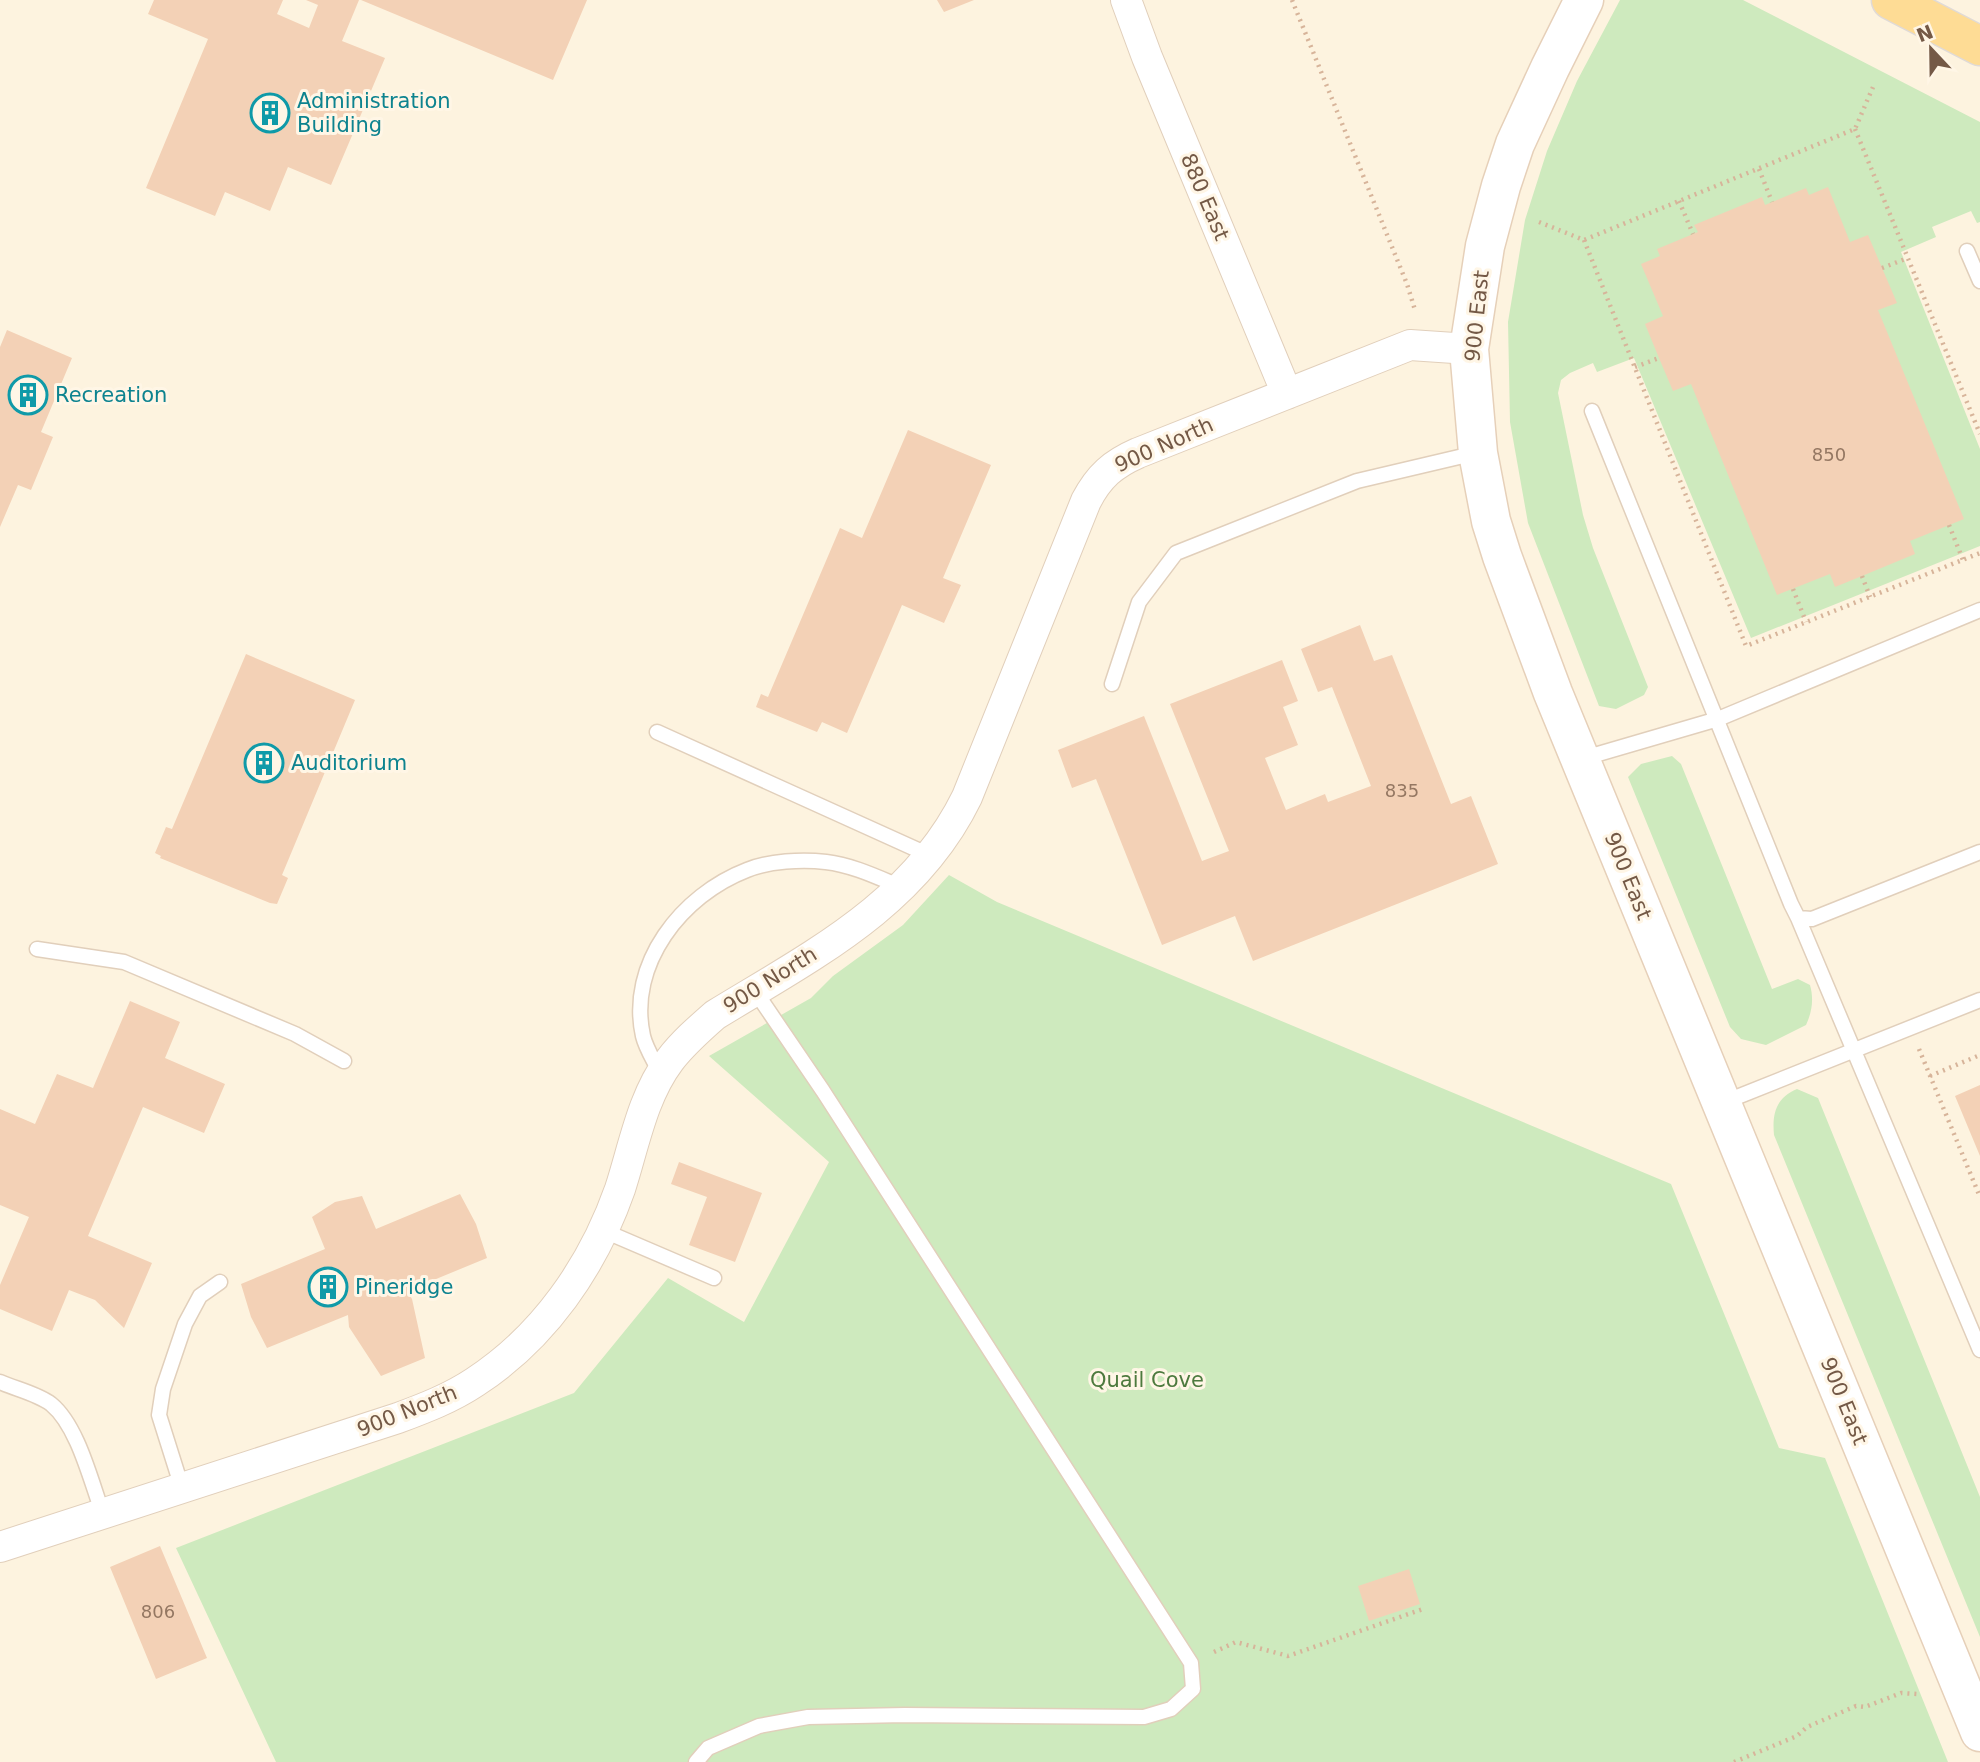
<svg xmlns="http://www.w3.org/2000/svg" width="1980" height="1762" font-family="'DejaVu Sans',sans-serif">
<rect width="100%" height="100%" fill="#fdf3df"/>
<path fill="#ceeabe" d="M1620,0H1743L1980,122V222L1977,223L1971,211L1932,227L1936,237L1901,252L1980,449V546L1751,638L1634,358L1597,372L1593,363L1570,373L1561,380L1558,393L1583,515L1593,548L1648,687L1644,695L1616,709L1599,706L1528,523L1510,422L1508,322L1525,220L1547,151L1577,81Z
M1672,756L1681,764L1772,989L1798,979L1810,985C1814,999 1812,1012 1806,1025L1766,1045L1741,1039L1730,1027L1628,777L1641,764Z
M949,875L997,902L1671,1184L1779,1448L1825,1458L1948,1762H276L176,1548L574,1393L668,1278L744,1322L829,1162L709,1056L811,998L833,976L903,925Z
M1797,1089L1818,1098L1980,1497V1637L1774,1135C1772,1113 1776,1098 1797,1089Z"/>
<path fill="#f3d1b6" d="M154,0H283L277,14L309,28L318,5L306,0H359L342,41L385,58L331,185L288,167L270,211L225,192L215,216L146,188L208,39L148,14Z
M361,0H587L553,80Z
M937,0H974L944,12Z
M1828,187L1850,242L1868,235L1897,303L1878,310L1964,519L1910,541L1915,554L1862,576L1835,587L1830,574L1777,595L1691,384L1673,391L1659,358L1645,324L1663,316L1641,264L1660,256L1657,249L1698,232L1694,225L1762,197L1765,205L1806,188L1809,195Z
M7,330L72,358L41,432L53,437L31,490L18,485L0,527V347Z
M908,430L991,465L943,578L961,585L944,623L902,605L847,733L822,722L817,732L756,707L761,694L768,697L840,528L862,538Z
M1360,625L1374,661L1392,655L1451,804L1471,796L1498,864L1253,961L1235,916L1162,945L1096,779L1072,788L1058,750L1144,716L1202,861L1229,851L1170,704L1282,660L1298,701L1283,707L1298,745L1265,758L1286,810L1325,794L1328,802L1371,786L1332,687L1318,692L1301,649Z
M246,654L355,700L282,875L288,878L277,904L270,903L160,858L161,856L155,853L166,827L172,829Z
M130,1001L180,1022L165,1058L225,1084L204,1133L143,1107L88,1236L152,1263L124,1328L95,1300L69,1290L52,1331L0,1309V1285L29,1217L0,1205V1109L35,1124L57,1074L93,1088Z
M1980,1085V1156L1955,1096Z
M679,1162L762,1193L735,1262L689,1245L707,1197L671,1184Z
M460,1194L476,1224L487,1258L407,1291L412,1299L425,1358L381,1376L349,1327L348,1315L267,1348L251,1317L241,1284L325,1249L312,1217L335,1202L362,1196L376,1229Z
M160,1546L207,1658L156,1679L110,1567Z
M1409,1569L1420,1604L1369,1621L1358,1586Z"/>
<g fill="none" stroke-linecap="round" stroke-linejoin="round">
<defs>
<path id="lane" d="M1967,251L1980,281
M1592,411L1791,904L1798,918L1812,919L1980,852
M1112,684L1139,602L1176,553L1357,481L1476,453
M657,732L929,855
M1581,759L1718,719L1980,610
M1798,918L1980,1350
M37,949L124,962L295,1034L344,1061
M661,1075C655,1062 646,1049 643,1036C627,964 682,895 747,870C769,861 802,859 826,862C852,865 877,877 901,887
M1722,1103L1980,1000
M602,1230L714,1278
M0,1382C16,1389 38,1394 51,1404C78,1426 91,1482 103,1514
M182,1488L159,1415L163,1389L185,1324L200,1296L220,1282
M696,1762L708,1748L759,1726L808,1717L905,1715L1144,1717L1171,1709L1193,1689L1191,1663L823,1091L755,991"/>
<path id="street" d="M1126,0L1147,57L1287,394
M0,1547L398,1418C425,1408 451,1398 475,1382C544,1337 593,1266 620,1189C634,1146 642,1097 670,1060C683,1043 699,1029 715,1015C813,955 915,904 967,797L1086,501C1099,476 1113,464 1138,453L1410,345L1469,349"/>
<path id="secondary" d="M1584,0L1550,68L1515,144L1501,186L1485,246L1469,349L1478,453L1491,521L1502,556L1553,693L1980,1732"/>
<path id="primary" d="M1891,0L1980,46"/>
</defs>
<use href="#lane" stroke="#e1cfbb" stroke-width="17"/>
<use href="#street" stroke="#e1cfbb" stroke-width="32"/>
<use href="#secondary" stroke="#e6d0b9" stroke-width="41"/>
<use href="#primary" stroke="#e0dad6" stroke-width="41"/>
<path stroke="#d7b49a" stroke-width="4.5" stroke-dasharray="2 5" stroke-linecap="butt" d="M1292,0L1407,284L1415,310
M1855,129L1980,434
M1759,169L1772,202
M1679,201L1693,234
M1539,222L1584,240L1855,129L1873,87
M1584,240L1746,646L1980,553
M1882,268L1908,258
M1635,367L1659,358
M1949,525L1963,560
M1862,576L1870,597
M1793,589L1806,622
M1919,1049L1980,1197
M1930,1076L1980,1055
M1214,1652L1236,1642L1288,1656L1423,1609
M1734,1762L1797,1736L1807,1727L1856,1706L1865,1707L1901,1693L1917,1694"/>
<use href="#lane" stroke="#fff" stroke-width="14"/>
<use href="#street" stroke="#fff" stroke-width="30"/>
<use href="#secondary" stroke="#fff" stroke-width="38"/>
<use href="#primary" stroke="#fedc95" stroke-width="38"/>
</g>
<defs>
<symbol id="building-ring" viewBox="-11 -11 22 22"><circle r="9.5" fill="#fff6e6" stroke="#0f9aa8" stroke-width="1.5"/><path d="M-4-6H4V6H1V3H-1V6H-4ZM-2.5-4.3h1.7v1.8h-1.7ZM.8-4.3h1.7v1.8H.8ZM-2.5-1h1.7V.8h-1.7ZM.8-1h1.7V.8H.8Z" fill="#0f9aa8"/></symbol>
</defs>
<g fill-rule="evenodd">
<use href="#building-ring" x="248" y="91" width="44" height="44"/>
<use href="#building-ring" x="6" y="373" width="44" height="44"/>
<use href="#building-ring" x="242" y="741" width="44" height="44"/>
<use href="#building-ring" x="306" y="1265" width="44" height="44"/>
</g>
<g text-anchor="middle" stroke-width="6" stroke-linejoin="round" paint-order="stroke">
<g font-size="18" fill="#947762">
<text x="1829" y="461">850</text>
<text x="1402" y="797">835</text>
<text x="158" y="1618">806</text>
</g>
<g font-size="21" fill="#0d838f" stroke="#fff6e6" text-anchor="start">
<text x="297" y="108">Administration<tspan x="297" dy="24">Building</tspan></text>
<text x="55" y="402">Recreation</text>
<text x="291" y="770">Auditorium</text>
<text x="355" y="1294">Pineridge</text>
</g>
<g font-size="21" fill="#745946" stroke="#fff6e6">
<text transform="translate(1205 197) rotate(67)" y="7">880 East</text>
<text transform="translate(1477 316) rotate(-84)" y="7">900 East</text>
<text transform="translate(1164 445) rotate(-24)" y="7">900 North</text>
<text transform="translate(1628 876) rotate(68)" y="7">900 East</text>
<text transform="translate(770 980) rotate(-32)" y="7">900 North</text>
<text transform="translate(1844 1401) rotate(68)" y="7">900 East</text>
<text transform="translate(407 1411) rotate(-22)" y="7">900 North</text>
</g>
<g font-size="21" fill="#4d7a3e" stroke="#fff6e6">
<text x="1147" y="1387">Quail Cove</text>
</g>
</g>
<g transform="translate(1931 49) rotate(338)" stroke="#fff6e6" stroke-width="5" paint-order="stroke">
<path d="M0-5L12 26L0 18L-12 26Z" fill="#745946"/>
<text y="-10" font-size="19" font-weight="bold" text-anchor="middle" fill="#745946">N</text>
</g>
</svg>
